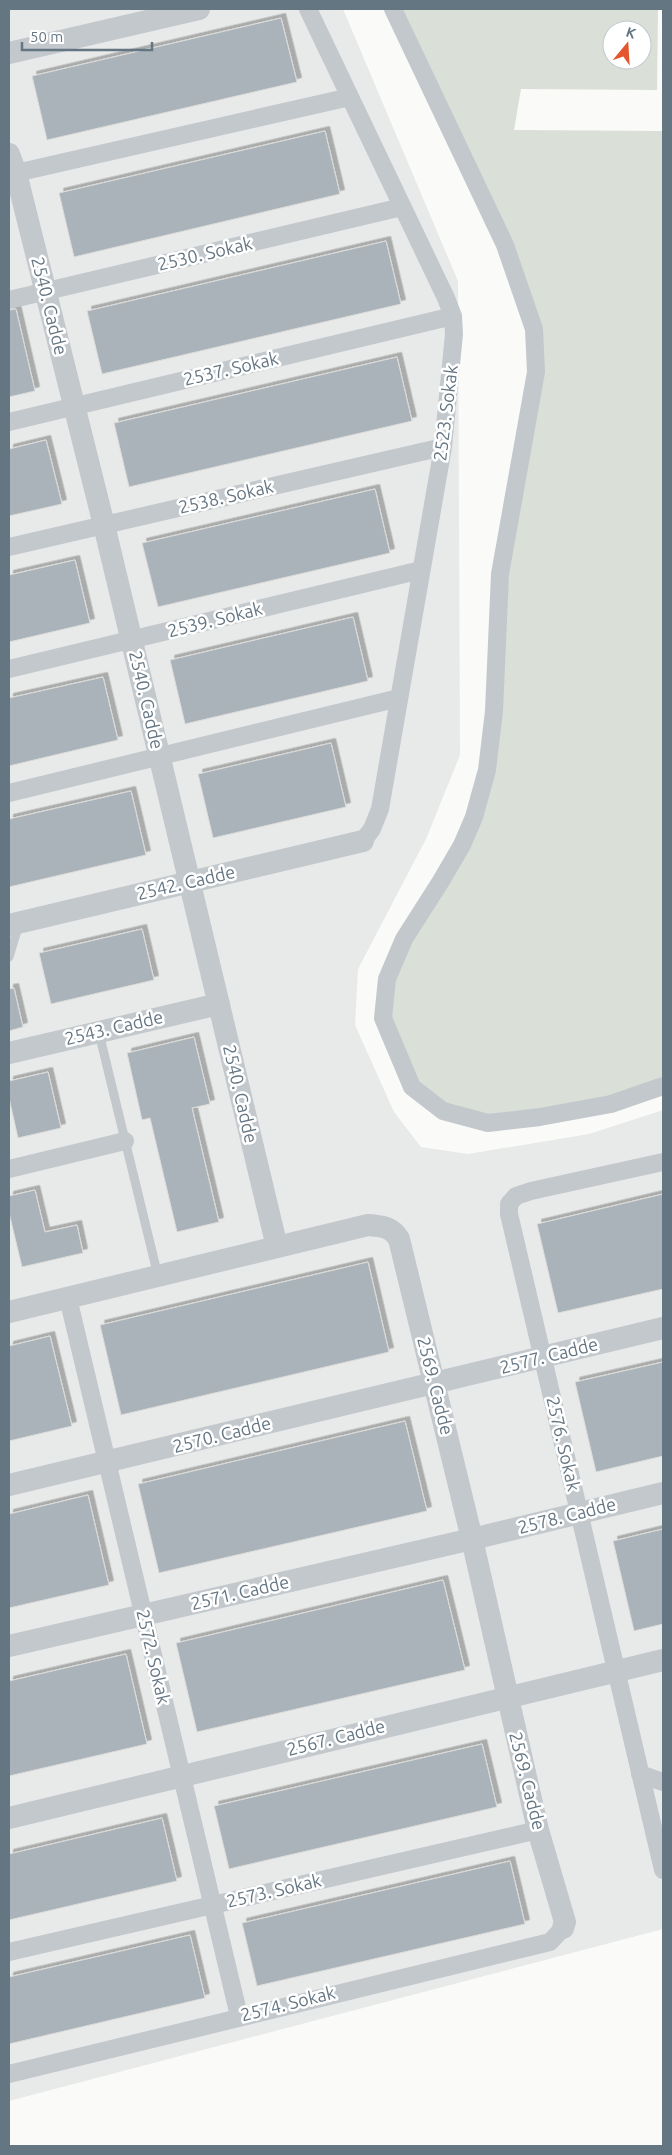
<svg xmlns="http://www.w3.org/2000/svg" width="672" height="2155" font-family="Ubuntu,sans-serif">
<defs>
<filter id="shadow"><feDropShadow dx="4.5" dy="-4.5" stdDeviation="0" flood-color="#0004"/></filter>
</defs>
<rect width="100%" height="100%" fill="#fafaf8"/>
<path fill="#e8e9e9" d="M9,9H343L458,281L460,755L426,839L358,969L355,1025L394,1112L421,1147L468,1154L589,1134L663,1110V1929L9,2101Z"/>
<path fill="#dadfd7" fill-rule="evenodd" d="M393,9H658L657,90L521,89L514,130L663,131V1086L488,1123L412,1087L383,1018L387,979L474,817L534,329ZM612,30H642V60H612Z"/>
<path fill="#aab3b9" stroke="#dcdcda" filter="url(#shadow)" d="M281,18L297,82L47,140L32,76Z
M325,131L340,194L74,257L59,193Z
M386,241L401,304L102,374L87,311Z
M16,309L35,391L9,397V310Z
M397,357L412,421L129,487L114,423Z
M46,440L62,504L9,516V449Z
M375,489L390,553L158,607L142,543Z
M75,560L90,623L9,642V575Z
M353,617L368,681L185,724L170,660Z
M103,677L118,740L9,766V698Z
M331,743L346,807L213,838L198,774Z
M131,791L146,855L9,887V819Z
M142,929L154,980L51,1004L39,953Z
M14,988L23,1027L9,1031V989Z
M194,1037L210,1104L192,1108L219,1222L177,1232L150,1118L142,1120L127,1053Z
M48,1072L61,1128L18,1138L9,1098V1081Z
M35,1190L45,1232L77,1225L83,1253L22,1267L9,1213V1196Z
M663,1194V1289L558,1313L537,1224Z
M368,1262L389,1352L121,1415L100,1325Z
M50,1336L72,1426L9,1441V1346Z
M663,1362V1456L596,1472L575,1382Z
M405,1421L427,1511L159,1573L138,1484Z
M88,1495L109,1585L9,1608V1514Z
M663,1529V1624L634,1631L613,1541Z
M443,1580L465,1670L197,1732L176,1643Z
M126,1654L147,1744L9,1776V1681Z
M482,1744L497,1807L229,1869L214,1806Z
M162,1818L177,1881L9,1920V1854Z
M510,1861L525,1924L257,1986L242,1923Z
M190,1935L205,1998L9,2044V1977Z"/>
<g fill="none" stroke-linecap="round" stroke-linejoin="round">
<path stroke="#c3c8cc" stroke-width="9" d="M9,957L19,924
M99,1033L158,1276"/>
<path stroke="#c3c8cc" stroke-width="18" d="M308,9L446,298L453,316L454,334L443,447L380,809L372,829L363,841
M393,9L505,245L534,329L536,372L500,574L494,711L487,770L474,817L462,845L441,881L404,939L387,979L383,1018L412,1087L443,1111L488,1123L540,1117L611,1104L663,1086
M16,173L350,97
M9,300L402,207
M9,422L453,316
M9,547L443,447
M9,669L421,570
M9,793L399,698
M9,1169L125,1141
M68,1298L239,2016
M640,1774L663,1782
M663,1870L509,1214V1204L516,1196L531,1191L663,1162
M9,1952L538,1830
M9,2074L550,1942L563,1928"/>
<path stroke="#c3c8cc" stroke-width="22" d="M9,53L199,9
M9,154L16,173L104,525L277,1247
M9,925L363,841
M9,1053L219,1004
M9,1312L368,1225C382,1226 392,1227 399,1239L472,1539L538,1830L565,1922L563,1928
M9,1485L663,1328
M9,1646L472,1539L663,1493
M9,1818L663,1660"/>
</g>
<g text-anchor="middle" stroke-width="5" stroke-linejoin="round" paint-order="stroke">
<g font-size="18" fill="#657683" stroke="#fff">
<text transform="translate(205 254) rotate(-13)" y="6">2530. Sokak</text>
<text transform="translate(49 306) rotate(76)" y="6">2540. Cadde</text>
<text transform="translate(231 369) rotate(-13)" y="6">2537. Sokak</text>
<text transform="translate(446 413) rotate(-83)" y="6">2523. Sokak</text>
<text transform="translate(226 497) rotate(-13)" y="6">2538. Sokak</text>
<text transform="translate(215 620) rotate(-14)" y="6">2539. Sokak</text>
<text transform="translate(146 700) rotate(77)" y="6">2540. Cadde</text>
<text transform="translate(186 883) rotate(-13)" y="6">2542. Cadde</text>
<text transform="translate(114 1028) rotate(-13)" y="6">2543. Cadde</text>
<text transform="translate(240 1094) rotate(77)" y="6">2540. Cadde</text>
<text transform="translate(549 1356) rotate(-14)" y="6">2577. Cadde</text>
<text transform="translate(435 1386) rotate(76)" y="6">2569. Cadde</text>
<text transform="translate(222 1435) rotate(-14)" y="6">2570. Cadde</text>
<text transform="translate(563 1444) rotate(77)" y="6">2576. Sokak</text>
<text transform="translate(567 1516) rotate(-14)" y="6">2578. Cadde</text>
<text transform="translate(240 1593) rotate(-13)" y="6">2571. Cadde</text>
<text transform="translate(153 1657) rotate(77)" y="6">2572. Sokak</text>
<text transform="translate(336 1738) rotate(-14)" y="6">2567. Cadde</text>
<text transform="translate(527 1781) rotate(76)" y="6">2569. Cadde</text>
<text transform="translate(274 1891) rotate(-13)" y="6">2573. Sokak</text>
<text transform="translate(288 2004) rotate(-14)" y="6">2574. Sokak</text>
</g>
</g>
<rect width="672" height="2155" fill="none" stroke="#657683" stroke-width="20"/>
<g transform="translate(627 45) rotate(18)"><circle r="24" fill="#ffffff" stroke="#c1c8cd"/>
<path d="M0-4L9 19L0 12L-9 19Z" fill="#e4572e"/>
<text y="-8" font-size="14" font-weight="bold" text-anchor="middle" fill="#657683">K</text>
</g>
<path d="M22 42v8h130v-8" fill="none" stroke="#657683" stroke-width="2.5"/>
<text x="30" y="42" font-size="15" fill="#657683" stroke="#ffffff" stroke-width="4" paint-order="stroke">50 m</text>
</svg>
